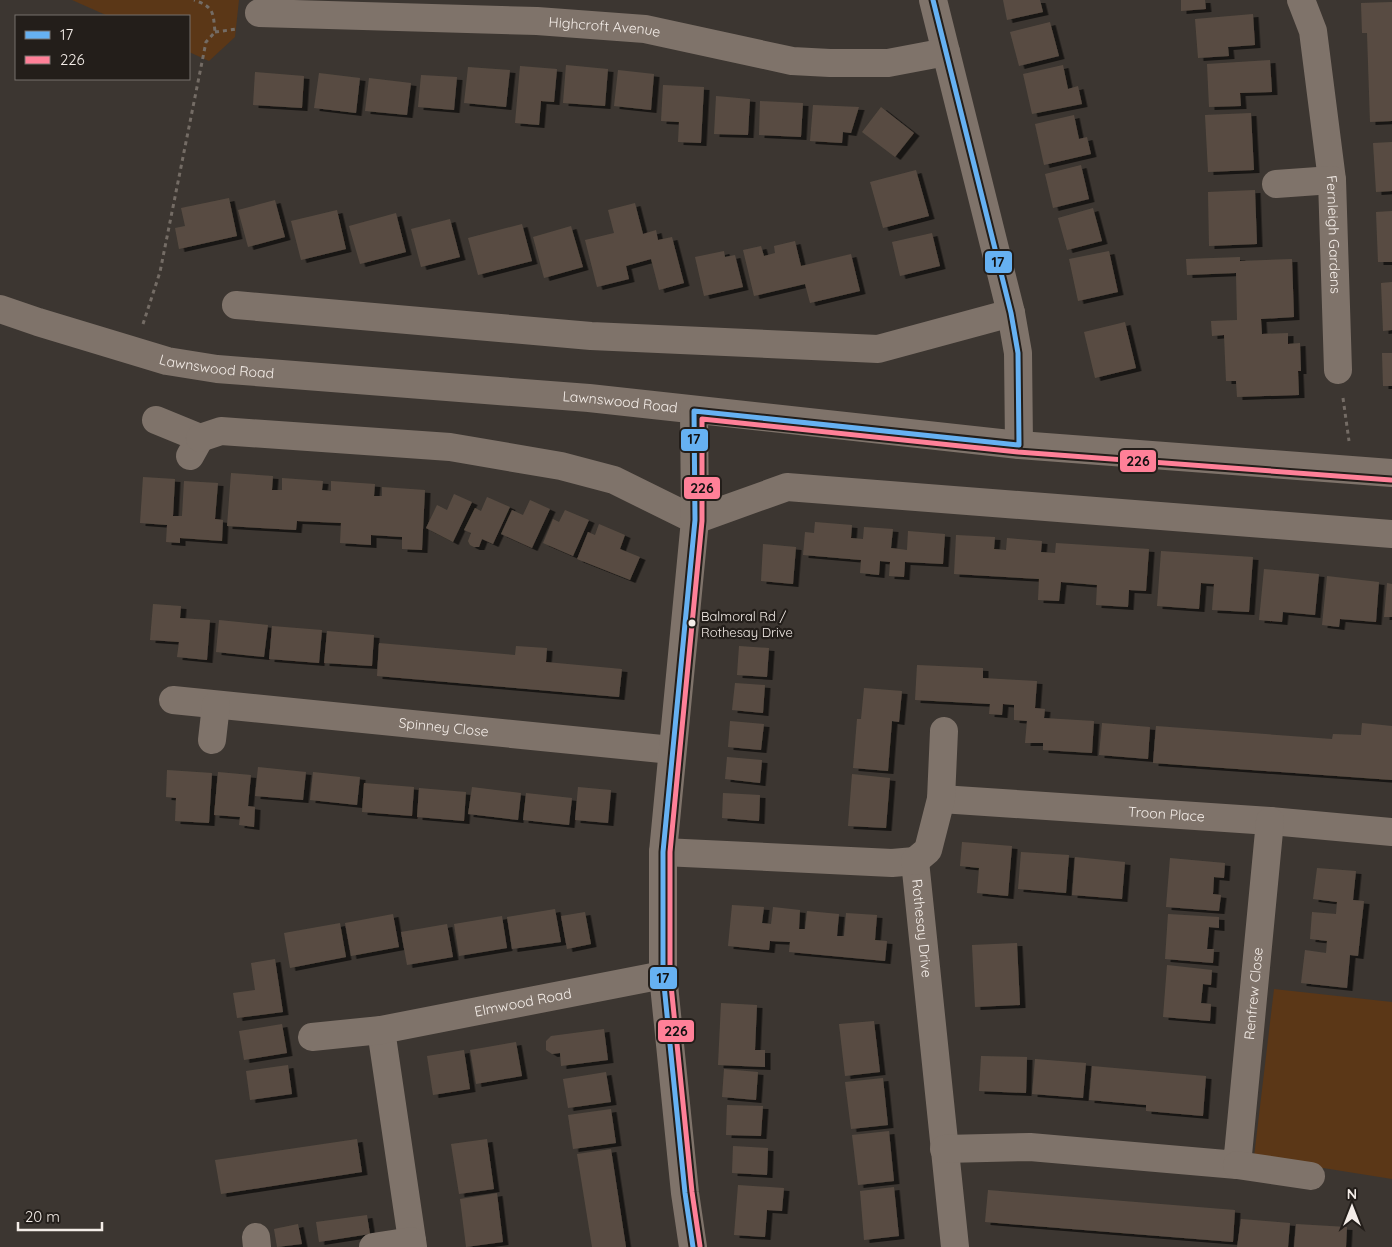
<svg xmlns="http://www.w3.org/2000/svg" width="1392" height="1247" font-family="Quicksand,sans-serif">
<defs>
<filter id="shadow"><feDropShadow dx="5.5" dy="3" stdDeviation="0" flood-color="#0009"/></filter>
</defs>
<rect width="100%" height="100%" fill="#3c3631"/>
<path fill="#5b3717" d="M72,0H239L235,37L209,61L189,52V16H108Z
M1274,989L1392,1002V1179L1254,1157Z"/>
<path fill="#584c42" filter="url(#shadow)" d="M1003,0H1040L1043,12L1007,20Z
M1181,0H1205L1206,9L1181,11Z
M1392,2V121L1370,122L1367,33H1362L1361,3Z
M1253,14L1255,45L1228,47L1229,56L1198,58L1195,19Z
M1050,22L1059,56L1019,66L1010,32Z
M1270,60L1272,92L1240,93L1241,106L1209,107L1207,64Z
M566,65L608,69L605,106L563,103Z
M1063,65L1068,89L1078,86L1082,104L1032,114L1023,74Z
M520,66L557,69L554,102L541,101L539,125L515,123Z
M468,67L510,70L506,107L464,103Z
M618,70L654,74L651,110L614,106Z
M255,72L304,76L302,108L253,105Z
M319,73L360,78L356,113L314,108Z
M421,75L457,77L454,110L418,107Z
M369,78L411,83L407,115L365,111Z
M663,85L704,87L701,143L678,142L679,122L661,121Z
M716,96L750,99L748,135L714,134Z
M760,101L803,103L801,137L759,135Z
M813,105L859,107L851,133L843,132L842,143L810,141Z
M881,107L914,133L895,157L862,132Z
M1251,113L1254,170L1208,172L1205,115Z
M1074,115L1079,139L1087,137L1091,154L1044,165L1035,124Z
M1392,142V191L1376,192L1373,143Z
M1081,165L1089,199L1053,208L1045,174Z
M916,170L929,216L883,228L870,182Z
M1255,190L1257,244L1209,246L1208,192Z
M229,198L237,236L179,249L175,228L185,226L181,208Z
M275,200L285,237L248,247L238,210Z
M635,203L643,234L656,230L658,240L672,237L684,283L659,290L651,259L626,266L629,279L597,287L585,240L614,233L608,210Z
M1093,208L1102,241L1067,250L1058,218Z
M337,210L346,249L301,260L291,221Z
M1392,211V262H1378L1376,212Z
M396,213L406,252L360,264L349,226Z
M450,219L460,257L421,267L411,229Z
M522,224L532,261L478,275L468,238Z
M571,226L583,267L544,278L533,237Z
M932,233L940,266L900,276L892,242Z
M795,241L801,266L851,254L860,291L810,303L805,284L754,296L743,250L761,246L764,256L775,253L774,246Z
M724,251L725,257L735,255L743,287L704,296L695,257Z
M1109,251L1118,292L1078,301L1069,259Z
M1240,257V261L1292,259L1294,317L1261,319L1262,334L1288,333V344L1300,343L1301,371H1298L1299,395L1237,397L1236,381H1226L1224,335L1212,336L1211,321L1237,320L1236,273L1187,275L1186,259Z
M1392,282V330L1383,331L1381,283Z
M1125,322L1136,368L1095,378L1084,332Z
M1382,353H1392V386H1383Z
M231,473L273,476L272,490H282V478L323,481L322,490L331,491V481L375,484L374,496H382V487L425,490L422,550L402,549V537L371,535V545L340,543L341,523L297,521L296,530L227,526Z
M143,477L175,479L173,516H182L184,481L218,483L215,519L223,520L222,541L180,538V543L166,542L167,525L140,523Z
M454,494L472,502L453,542L426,528L437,505L447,510Z
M487,497L510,507L493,544L482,539L479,547H474L470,545L468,541L471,533L464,530L475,508L481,511Z
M530,500L550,509L532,548L501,534L512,510L523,515Z
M565,510L589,520L573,556L543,543L553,519L559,522Z
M815,522L852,525L851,538L863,539L864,527L893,529L891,548L907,550L908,531L945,534L943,564L905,562L904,577L889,576L890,562L880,561L879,575L860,573L861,560L803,555L805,532L814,533Z
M599,524L625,535L620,549L640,557L630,580L577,559L588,532L595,535Z
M956,535L995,537L994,549L1006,550L1007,538L1042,541L1041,552L1055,553L1056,543L1149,549L1146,591L1129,590L1128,607L1096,605L1097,585L1061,582L1059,601L1038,600L1039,579L954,574Z
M763,544L796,547L793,584L761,581Z
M1161,551L1253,557L1249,612L1212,610L1214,584L1201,583L1199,609L1157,606Z
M1264,569L1319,574L1315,615L1283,612L1282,622L1259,620Z
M1327,576L1379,582L1376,622L1340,619L1339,627L1322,625Z
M1387,583L1392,584V617H1384Z
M153,604L181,606L180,618L210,620L207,660L177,657L179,642L150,640Z
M219,620L268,625L264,657L216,652Z
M272,626L322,630L319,663L269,659Z
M327,631L374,635L372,666L324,663Z
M379,643L515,655L516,646L547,648L546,662L622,669L619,697L377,676Z
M739,646L769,648L767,677L737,675Z
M917,665L983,668V678L1037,681L1035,708L1045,709L1044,718L1094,721L1092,753L1043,750V743H1025L1027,721L1014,720V705L1003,704L1002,715L989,714L990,704L915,700Z
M735,683L765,685L763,713L732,710Z
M864,688L902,691L899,722L892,721L888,771L853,768L857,719H861Z
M730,721L764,724L761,750L728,747Z
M1102,723L1150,727L1148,759L1099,755Z
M1362,723L1392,726V780L1153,763L1156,726L1332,739L1333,734L1361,735Z
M727,757L762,760L760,783L725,779Z
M258,767L306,772L303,800L255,796Z
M167,770L212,773L209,823L175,821L176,798L166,797Z
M218,772L251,775L248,806L255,807L254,827L239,825L240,817L214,815Z
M313,772L360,777L357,805L310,800Z
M852,774L890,778L886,828L848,826Z
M364,783L414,787L412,816L362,812Z
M472,787L521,793L518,820L468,814Z
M578,787L611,790L608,823L575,820Z
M419,788L466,792L464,821L417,817Z
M526,793L572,798L569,825L523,820Z
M723,793L760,795L759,821L722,818Z
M962,842L1012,846L1008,896L977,893L979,868L960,866Z
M1021,852L1069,855L1066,893L1018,889Z
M1075,857L1125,862L1122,899L1072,895Z
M1170,858L1225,863L1224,878L1214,877L1213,894L1221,895L1219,911L1166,907Z
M1317,868L1356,871L1353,900L1364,901L1358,956L1350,955L1347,988L1301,983L1305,950L1326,953L1327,941L1310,939L1312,912L1336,914L1337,902L1313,899Z
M732,905L764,907L762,923L771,924L773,907L800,910L799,929H805L807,911L839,914L837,936H844L846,913L877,915L875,940L887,941L885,961L789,952L790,942L770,941L769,950L728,946Z
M555,909L561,942L512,949L507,917Z
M585,912L591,944L567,949L561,916Z
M393,914L399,947L351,956L345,923Z
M1168,914L1219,917V928L1209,927L1207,949H1214L1213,963L1165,959Z
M502,916L507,948L459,956L454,924Z
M340,923L346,957L290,968L284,933Z
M447,924L453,957L407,965L401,932Z
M1017,943L1020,1005L975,1007L972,945Z
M275,959L283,1012L237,1018L233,993L255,990L251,963Z
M1167,965L1212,970L1211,985L1203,984L1201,1003L1211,1004L1210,1021L1163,1017Z
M721,1003L757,1005L755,1050H765V1067L718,1065Z
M874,1021L880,1072L845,1076L839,1024Z
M282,1024L287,1053L244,1060L239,1031Z
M604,1029L608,1060L561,1066L560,1053L552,1054L546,1050V1041L551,1036Z
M516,1042L522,1076L476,1084L470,1050Z
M464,1050L470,1089L433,1095L427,1056Z
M981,1056L1027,1057L1026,1093L979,1091Z
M1035,1059L1086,1063L1083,1098L1032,1094Z
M288,1065L292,1094L250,1100L246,1071Z
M1092,1066L1206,1076L1203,1116L1146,1111V1105L1089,1100Z
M724,1069L758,1072L756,1100L722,1097Z
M606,1072L611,1102L568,1108L563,1079Z
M883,1078L888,1125L851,1129L845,1082Z
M727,1105L763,1106L761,1136L726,1135Z
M611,1109L616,1143L573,1149L568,1115Z
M889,1131L894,1181L858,1185L852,1135Z
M357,1139L362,1172L221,1194L215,1160Z
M487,1139L494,1189L459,1194L451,1144Z
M733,1146L768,1148L767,1175L732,1173Z
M611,1149L626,1247H592L577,1154Z
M738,1185L784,1188L782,1211L767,1210L765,1237L734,1235Z
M894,1187L899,1236L864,1240L860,1191Z
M988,1190L1235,1210L1233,1242L985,1222Z
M497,1193L503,1242L466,1247L460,1199Z
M367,1215L370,1234L319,1242L316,1222Z
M1241,1219L1290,1223L1288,1247H1237Z
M298,1224L302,1244L277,1247L274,1229Z
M1296,1224L1347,1227L1346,1247H1294Z"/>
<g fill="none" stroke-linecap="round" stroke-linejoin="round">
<path stroke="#746c65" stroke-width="3" stroke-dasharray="4 4" stroke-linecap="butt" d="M215,32L237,29
M143,324L160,272L206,42L215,32C213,12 214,7 194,0
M1343,398L1349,441"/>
<g stroke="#7f736a" stroke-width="28">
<path d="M933,0L1011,313L1018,353L1019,445"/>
<path id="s1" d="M1301,0L1313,31L1332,180L1338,370"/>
<path id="s2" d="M259,13L537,21L645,29L792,61L830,63H888L946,52"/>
<path d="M1276,184L1332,180"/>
<path d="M236,305L591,336L878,349L1011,313"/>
<path id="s3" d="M0,309L38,322L167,361L217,369L589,398L1019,445L1392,473"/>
<path d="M156,420L200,438L190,456"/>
<path d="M200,438L221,431L450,447L561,466L614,480L695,520L787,487L1392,534"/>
<path id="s4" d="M173,700L672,750"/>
<path d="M212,740L216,705"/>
<path id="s5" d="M941,799L1270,821L1392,832"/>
<path id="s6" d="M663,852L892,863L915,861L955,1247"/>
<path d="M915,861L928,850L941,799L944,731"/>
<path d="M381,1030L413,1247"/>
<path id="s7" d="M312,1037L381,1030L663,975"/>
<path id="s8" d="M944,1149L1030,1147L1237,1165L1270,821"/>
<path d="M1237,1165L1311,1176"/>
<path d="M256,1237L257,1247"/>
<path d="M373,1247L412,1241"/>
<path d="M693,1247L685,1193L663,975V852L695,520L694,411"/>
</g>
<defs>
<path id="bus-1" d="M693,1247L685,1193L663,975V852L695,520L694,411L1019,445L1018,353L1011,313L933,0"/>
<path id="bus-2" d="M700,1246L692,1192L670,975V852L702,521V419L1018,452L1391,480"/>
</defs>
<use href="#bus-1" stroke="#231e1a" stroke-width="9"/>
<use href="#bus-2" stroke="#231e1a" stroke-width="9"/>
<use href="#bus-1" stroke="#66b1f2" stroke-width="5"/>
<use href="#bus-2" stroke="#ff8098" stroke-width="5"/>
</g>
<circle fill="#f4ede8" stroke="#231e1a" stroke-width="2" cx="692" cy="623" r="4.5"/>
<g text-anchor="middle" stroke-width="4.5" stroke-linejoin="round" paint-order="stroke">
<g font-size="13" fill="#f4ede8" stroke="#231e1a" text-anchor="start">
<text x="701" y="621">Balmoral Rd /<tspan x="701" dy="16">Rothesay Drive</tspan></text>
</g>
<g font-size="14" fill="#f4ede8" stroke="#231e1a">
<text dy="5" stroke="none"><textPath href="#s2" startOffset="346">Highcroft Avenue</textPath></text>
<text dy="5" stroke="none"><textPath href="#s1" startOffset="238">Fernleigh Gardens</textPath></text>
<text dy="5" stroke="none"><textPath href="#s3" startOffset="225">Lawnswood Road</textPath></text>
<text dy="5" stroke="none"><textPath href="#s3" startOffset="630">Lawnswood Road</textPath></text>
<text dy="5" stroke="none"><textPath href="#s4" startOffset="272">Spinney Close</textPath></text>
<text dy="5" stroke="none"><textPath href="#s5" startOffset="226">Troon Place</textPath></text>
<text dy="5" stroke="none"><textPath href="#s6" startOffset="320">Rothesay Drive</textPath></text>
<text dy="5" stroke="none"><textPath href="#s8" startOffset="466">Renfrew Close</textPath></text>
<text dy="5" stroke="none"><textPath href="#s7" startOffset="214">Elmwood Road</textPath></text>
</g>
</g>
<g stroke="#231e1a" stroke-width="2">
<rect x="984" y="250" width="29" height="24" rx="5" fill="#66b1f2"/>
<rect x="680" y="428" width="29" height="24" rx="5" fill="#66b1f2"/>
<rect x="1119" y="449" width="38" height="24" rx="5" fill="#ff8098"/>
<rect x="683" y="476" width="38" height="24" rx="5" fill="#ff8098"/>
<rect x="649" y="966" width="29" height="24" rx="5" fill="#66b1f2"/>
<rect x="657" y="1019" width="38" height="24" rx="5" fill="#ff8098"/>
</g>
<g font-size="14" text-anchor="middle" font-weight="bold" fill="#111">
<text x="998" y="267">17</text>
<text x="694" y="444">17</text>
<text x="1138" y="466">226</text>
<text x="702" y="493">226</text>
<text x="663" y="983">17</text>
<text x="676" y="1036">226</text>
</g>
<rect x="15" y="15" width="175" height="65" fill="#231e1a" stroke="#77716c"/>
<rect x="25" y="31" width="25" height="8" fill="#66b1f2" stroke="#77716c"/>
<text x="60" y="40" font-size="15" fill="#f4ede8">17</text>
<rect x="25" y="56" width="25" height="8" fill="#ff8098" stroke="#77716c"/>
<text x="60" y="65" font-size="15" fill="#f4ede8">226</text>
<g transform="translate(1352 1207)" stroke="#231e1a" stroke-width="4" paint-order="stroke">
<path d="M0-4L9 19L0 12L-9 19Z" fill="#f4ede8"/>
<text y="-8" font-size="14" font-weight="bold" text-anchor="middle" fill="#f4ede8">N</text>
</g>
<path d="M18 1222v8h84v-8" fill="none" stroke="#f4ede8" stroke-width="2.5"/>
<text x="25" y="1222" font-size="15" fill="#f4ede8" stroke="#231e1a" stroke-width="4" paint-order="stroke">20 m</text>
</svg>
